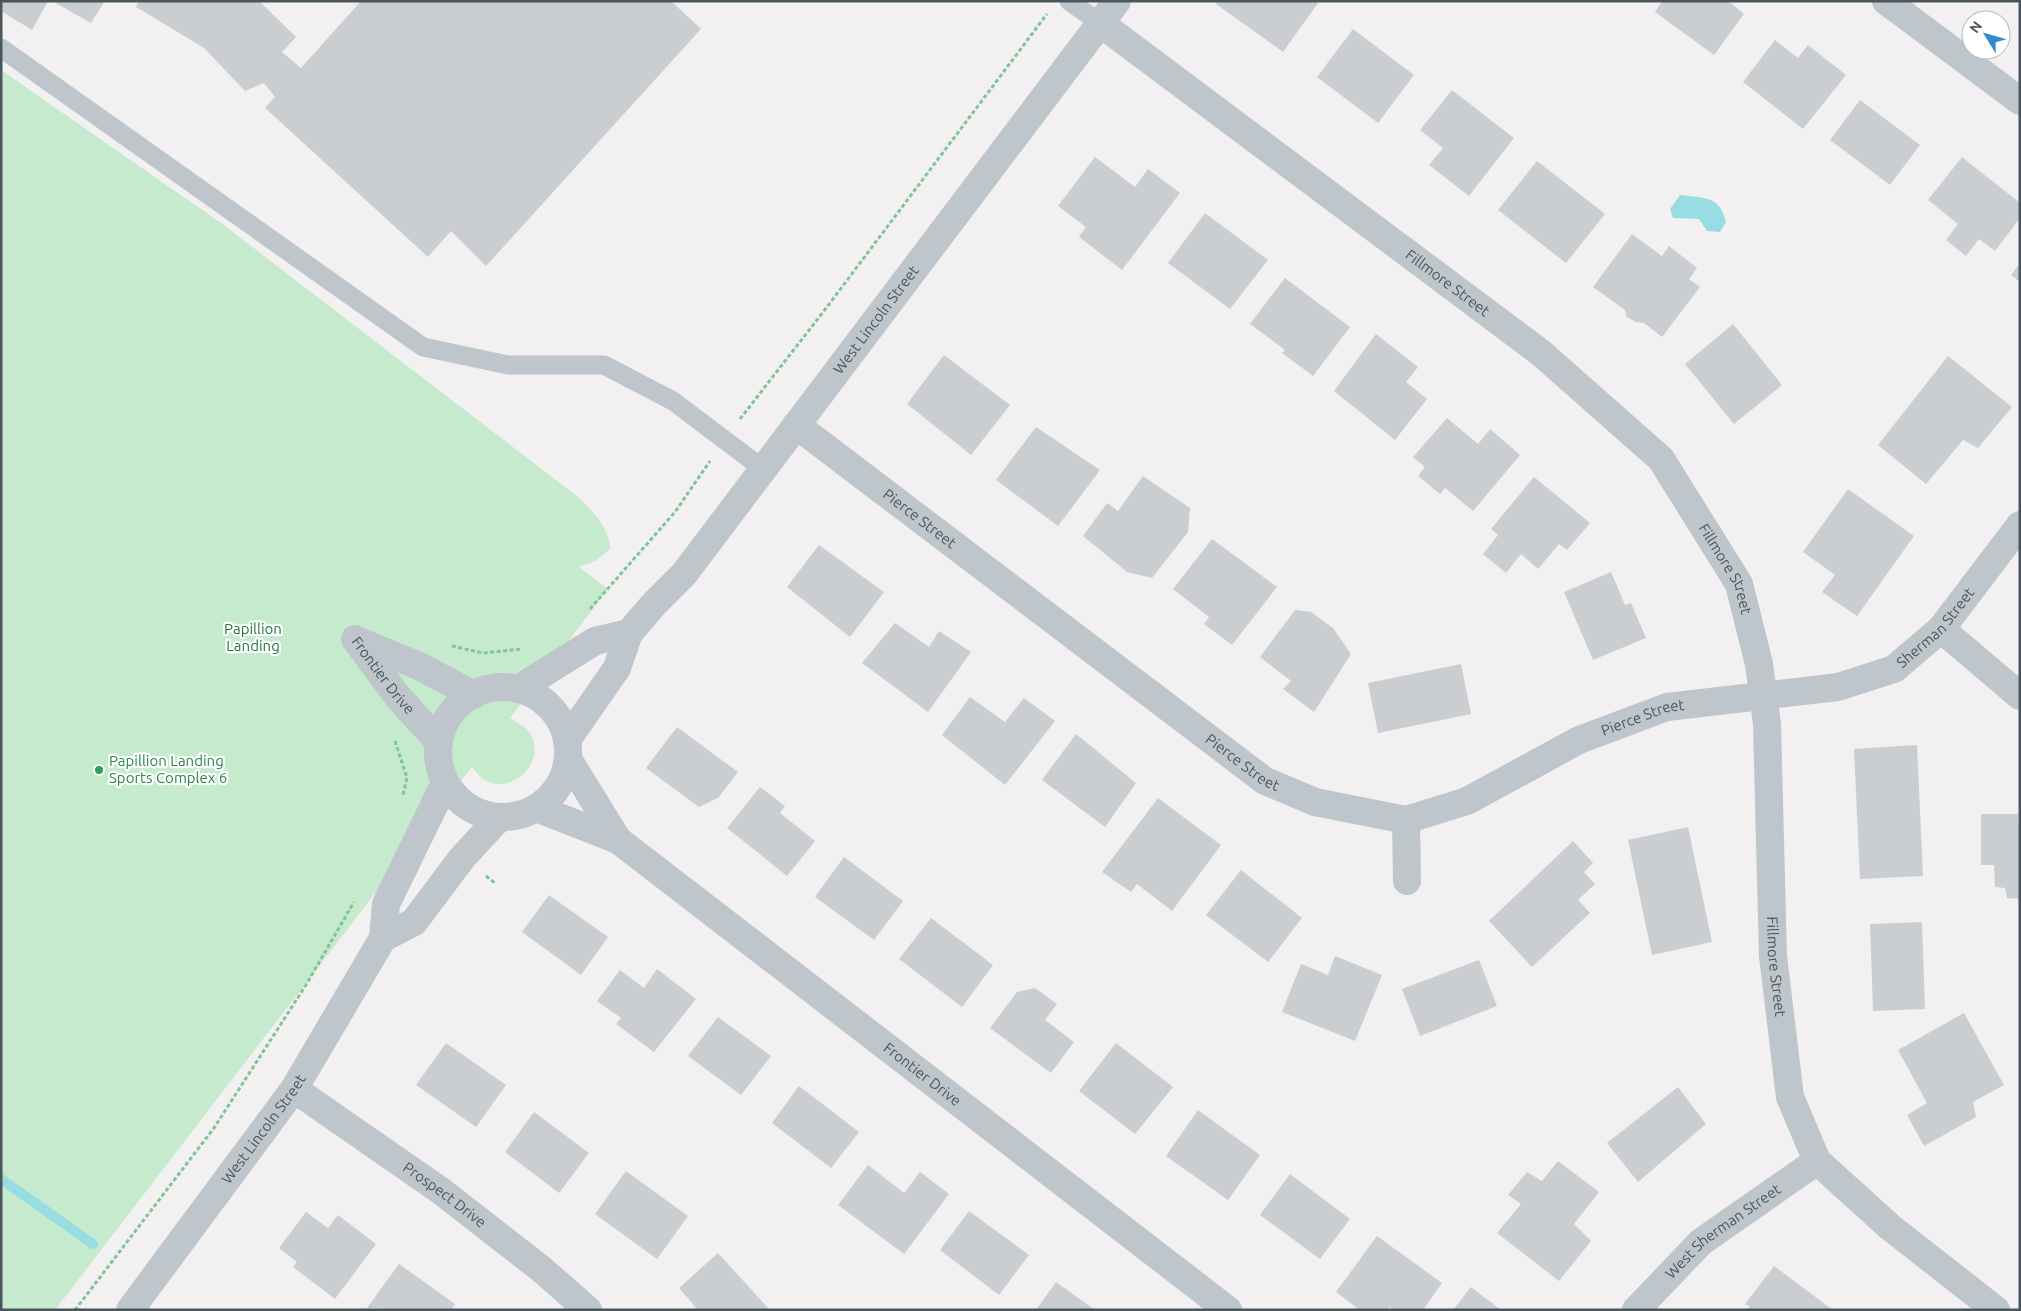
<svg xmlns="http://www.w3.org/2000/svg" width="2021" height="1311" font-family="Ubuntu,sans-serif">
<rect width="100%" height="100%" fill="#f2f0f1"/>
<path fill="#c5eacd" d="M1,70L221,223L578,497C592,511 610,528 610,549L595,561L579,567L608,589L510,718C518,723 526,726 531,735C546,764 510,797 483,779C479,776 475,770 472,767L55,1310H1Z"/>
<path fill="#97dde1" d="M1680,195C1703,198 1720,195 1726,222L1720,232L1707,231L1699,219L1673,218L1670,209Z"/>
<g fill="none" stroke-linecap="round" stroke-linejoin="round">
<path stroke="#97dde1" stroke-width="10" d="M1,1179L93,1244"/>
</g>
<path fill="#cbced1" d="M1,1H48L32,30L1,11Z
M52,1H105L91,23Z
M139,1H259L296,37L282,52L301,68L361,1H671L701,29L486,266L451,231L428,257L265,108L275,97L264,83L245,91L204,48L136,7Z
M1218,1H1316L1318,3L1283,52L1216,4Z
M1662,1H1728L1744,14L1714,55L1655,12Z
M1353,29L1414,75L1378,123L1317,77Z
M1775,40L1798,58L1808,45L1846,75L1803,129L1743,82Z
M1452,90L1514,138L1469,196L1429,165L1443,148L1420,130Z
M1860,100L1920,145L1890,185L1830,140Z
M1095,157L1135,187L1148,169L1180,193L1122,270L1079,237L1086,227L1058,206Z
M1962,157L2020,203V218L1995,251L1979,239L1966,256L1946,240L1958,224L1928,200Z
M1537,161L1605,214L1566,263L1498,210Z
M1205,213L1268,260L1230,309L1168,263Z
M1632,234L1662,256L1669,246L1697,268L1689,279L1700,287L1662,337L1644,323L1636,322L1627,317L1625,310L1593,287Z
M2020,263V282L2011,275Z
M1285,278L1350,327L1313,376L1282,353L1285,350L1250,324Z
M1733,324L1782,385L1734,424L1685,364Z
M1376,334L1418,367L1406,382L1427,399L1395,440L1334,391Z
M944,355L1010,405L971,455L907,404Z
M1948,356L2012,407L1978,448L1963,440L1926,484L1878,445Z
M1447,418L1478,444L1490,429L1520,455L1473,511L1445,488L1440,494L1418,476L1425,467L1413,457Z
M1036,427L1100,470L1058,526L996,480Z
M1143,476L1190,508L1188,532L1152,578L1127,572L1083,536L1107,503L1118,511Z
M1534,477L1590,523L1567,550L1559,544L1538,569L1521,554L1506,573L1483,554L1498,535L1491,529Z
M1848,489L1914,536L1857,616L1822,592L1835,575L1803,552Z
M1212,539L1277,587L1232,645L1204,624L1209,617L1173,589Z
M819,545L884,592L850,637L787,587Z
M1611,572L1625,605L1631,603L1646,638L1593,660L1564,592Z
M1295,610L1311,612L1333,628L1351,654L1314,712L1283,689L1291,681L1260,657Z
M895,623L929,647L939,631L971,652L928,712L862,663Z
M1461,664L1471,714L1378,733L1368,683Z
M970,697L1005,722L1024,698L1055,721L1005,785L942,735Z
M677,727L738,772L718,798L699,807L646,768Z
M1076,734L1136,783L1105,827L1042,780Z
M1917,745L1923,876L1860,879L1854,749Z
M760,787L785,806L780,813L815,841L787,876L727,828Z
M1158,798L1221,845L1172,911L1137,884L1131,892L1102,872Z
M1981,814H2018V823H2020V899L2007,898L2005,888L1995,887L1994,865H1981Z
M1688,827L1712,942L1652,955L1628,840Z
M1573,841L1593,863L1584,872L1595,884L1578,900L1590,913L1532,967L1489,921Z
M844,857L903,901L874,940L815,897Z
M1241,870L1302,918L1268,962L1206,915Z
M549,895L608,937L581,975L522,932Z
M931,918L993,965L962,1007L899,959Z
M1922,922L1925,1009L1873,1011L1870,924Z
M1335,956L1382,975L1355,1041L1282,1012L1301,964L1328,975Z
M1479,960L1497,1006L1420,1036L1402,989Z
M657,969L696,999L654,1052L616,1024L621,1018L597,1001L620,970L644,988Z
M1035,988L1057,1004L1045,1020L1074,1042L1051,1073L990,1028L1017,992Z
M1964,1013L2004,1085L1973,1102L1976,1117L1924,1146L1907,1115L1927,1103L1898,1050Z
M718,1017L771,1056L741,1095L688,1056Z
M446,1043L506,1085L476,1127L416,1085Z
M1116,1043L1173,1087L1135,1134L1079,1091Z
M799,1086L859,1132L831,1168L772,1123Z
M1678,1087L1706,1124L1638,1182L1607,1143Z
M1198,1110L1260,1155L1228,1200L1166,1156Z
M534,1112L589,1153L559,1193L505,1152Z
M1558,1161L1599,1192L1574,1224L1591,1241L1559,1281L1497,1233L1521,1204L1508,1195L1527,1172L1542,1181Z
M868,1165L904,1193L920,1172L949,1194L904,1254L838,1205Z
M626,1171L688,1216L657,1259L595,1214Z
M1290,1174L1350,1219L1320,1259L1260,1215Z
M969,1211L1029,1255L999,1295L940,1250Z
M306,1212L328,1228L338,1215L376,1244L335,1299L293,1267L297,1262L279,1248Z
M1377,1236L1442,1283L1423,1310H1394L1389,1307L1387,1310H1360L1336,1292Z
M718,1253L768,1308L766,1310H698L679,1288Z
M399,1264L455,1304L451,1310L367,1308Z
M1774,1266L1833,1310H1748L1750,1307L1745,1304Z
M1056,1282L1095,1310H1036Z
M1471,1287L1501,1310H1453Z"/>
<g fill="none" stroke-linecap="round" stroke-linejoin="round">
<path stroke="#81c498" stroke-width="3" stroke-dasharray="4 2.5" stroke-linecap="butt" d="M740,419L827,307L1047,14
M590,609L675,512L710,461
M452,646L483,653L522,649
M395,741L407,778L403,795
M486,876L495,883
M75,1310L214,1128L306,985L354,902"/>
<path stroke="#bec6cb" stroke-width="19" d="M1069,1L1100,23
M1,48L423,347L508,365H604L673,401L763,469"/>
<g stroke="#bec6cb" stroke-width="28">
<path d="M1886,1L2020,101"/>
<path id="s1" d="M796,425L1265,781L1315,802L1406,820L1467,801L1579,740L1667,707L1838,687L1894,669L1941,629L2020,525"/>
<path d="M1941,629L2020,696"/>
<path id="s2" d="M355,639L398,697L439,742"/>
<path d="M356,640L419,666L474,695"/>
<path d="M568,759L618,840"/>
<path id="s3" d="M536,808L618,840L1228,1310"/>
<path d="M1406,820L1407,881"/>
<path id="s4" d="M294,1089L441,1191L540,1268L588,1310"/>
<path id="s5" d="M1636,1310L1701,1242L1817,1161"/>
</g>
<g stroke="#bec6cb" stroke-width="28">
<path id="s6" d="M1100,23L1541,353L1661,459L1739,584L1759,664L1767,724L1773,956L1790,1097L1817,1161L1890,1227L1996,1310"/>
<circle cx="503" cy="752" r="65"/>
<path d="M518,689L595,641L629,633"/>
<path id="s7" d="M567,740L617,668L629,633L654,604L684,574L1117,1"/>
<path d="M383,938L414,922L462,858L500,817"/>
<path id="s8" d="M130,1310L294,1089L383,938L386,904L445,783"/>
</g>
</g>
<circle fill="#2e9e5b" stroke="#fff" stroke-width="2" cx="99" cy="770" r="5"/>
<g text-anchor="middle" stroke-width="4.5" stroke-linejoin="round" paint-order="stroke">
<g font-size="15" fill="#4a565b" stroke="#fff">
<text dy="5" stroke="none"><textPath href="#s6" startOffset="434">Fillmore Street</textPath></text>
<text dy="5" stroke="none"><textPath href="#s7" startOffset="524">West Lincoln Street</textPath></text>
<text dy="5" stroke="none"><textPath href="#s1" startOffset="155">Pierce Street</textPath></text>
<text dy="5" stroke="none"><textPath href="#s6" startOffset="839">Fillmore Street</textPath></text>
<text dy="5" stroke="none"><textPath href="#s1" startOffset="1311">Sherman Street</textPath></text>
<text dy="5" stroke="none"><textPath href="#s2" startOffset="46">Frontier Drive</textPath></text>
<text dy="5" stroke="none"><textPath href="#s1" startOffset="995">Pierce Street</textPath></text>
<text dy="5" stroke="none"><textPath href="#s1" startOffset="560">Pierce Street</textPath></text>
<text dy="5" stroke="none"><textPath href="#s6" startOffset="1244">Fillmore Street</textPath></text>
<text dy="5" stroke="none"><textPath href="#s3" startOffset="472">Frontier Drive</textPath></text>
<text dy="5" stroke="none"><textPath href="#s8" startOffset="225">West Lincoln Street</textPath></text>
<text dy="5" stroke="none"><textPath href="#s4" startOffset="184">Prospect Drive</textPath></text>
<text dy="5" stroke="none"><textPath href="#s5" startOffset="118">West Sherman Street</textPath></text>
</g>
<g font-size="15" fill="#23743f" stroke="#fff">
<text x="253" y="634">Papillion<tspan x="253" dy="17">Landing</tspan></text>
</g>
<g font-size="15" fill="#27864d" stroke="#fff" text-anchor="start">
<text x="109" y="766">Papillion Landing<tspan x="109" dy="17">Sports Complex 6</tspan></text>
</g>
</g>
<rect width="2021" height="1311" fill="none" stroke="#4a565b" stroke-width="5"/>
<g transform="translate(1986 35) rotate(307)"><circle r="24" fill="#ffffff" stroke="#b7bbbd"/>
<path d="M0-4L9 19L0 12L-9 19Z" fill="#308ccc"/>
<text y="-8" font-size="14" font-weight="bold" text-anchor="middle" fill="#4a565b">N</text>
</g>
</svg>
